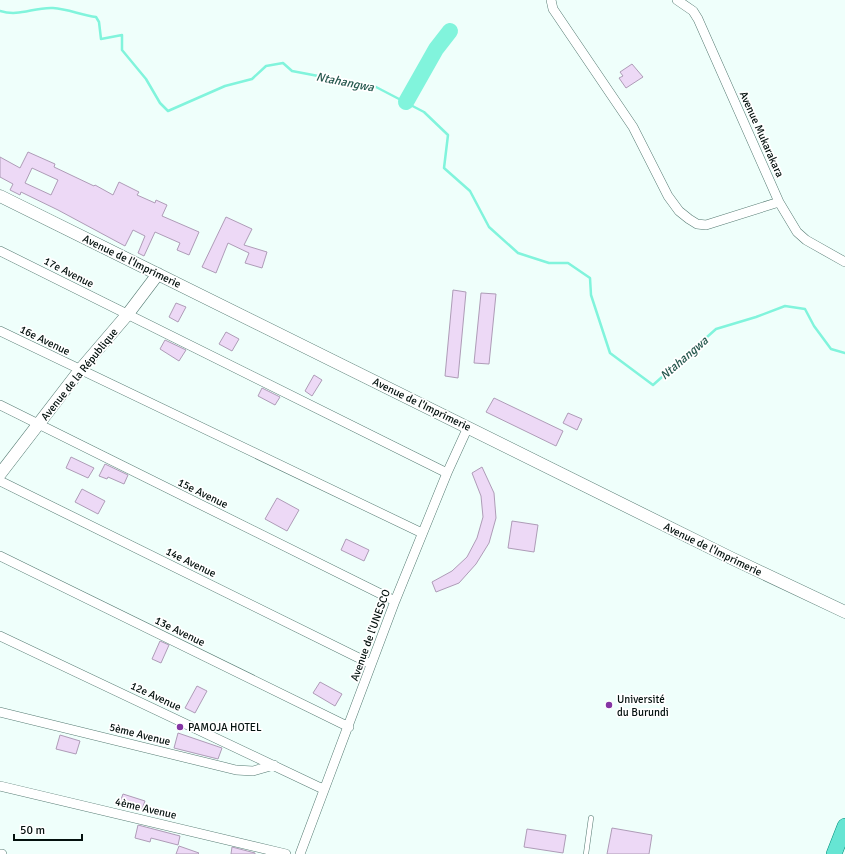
<svg xmlns="http://www.w3.org/2000/svg" width="845" height="854" font-family="Signika,sans-serif">
<rect width="100%" height="100%" fill="#effffb"/>
<g fill="none" stroke-linecap="round" stroke-linejoin="round">
<path stroke="#81f4dc" stroke-width="2.5" d="M0,11C20,17 33,7 53,8C68,9 81,15 96,17L99,22L101,39L122,35V50L146,79L160,103L168,111L225,86L252,79L266,66L283,63L292,71L376,87L424,112L448,135L444,168L470,191L489,227L518,253L549,263H568L590,278L591,295L610,353L653,385L716,329L756,317L785,306L805,309L814,326L831,349L845,353"/>
<path stroke="#81f4dc" stroke-width="16" d="M406,102L436,49L450,31"/>
</g>
<path fill="#edd9f6" stroke="#ae9cb7" fill-rule="evenodd" d="M632,64L643,77L626,88L619,78L623,76L620,72Z
M28,152L55,164L54,167L94,186L95,185L113,195L119,182L139,192L137,195L155,203L156,200L167,205L162,216L199,232L189,255L177,250L180,243L155,232L144,256L138,253L145,236L133,230L125,246L58,210L21,192L20,195L10,190L13,184L0,177V157L20,168ZM32,168L58,180L51,195L25,183Z
M226,217L252,229L244,245L267,252L262,268L245,263L249,253L228,243L216,273L202,267Z
M453,290L466,292L458,378L445,376Z
M481,293L496,294L489,364L474,363Z
M176,303L186,307L178,322L169,317Z
M226,332L239,339L232,351L219,344Z
M165,340L186,350L179,361L160,349Z
M314,375L322,380L312,396L305,391Z
M262,388L280,397L275,405L258,396Z
M494,398L563,431L556,446L486,412Z
M568,413L582,419L577,430L563,423Z
M71,457L94,468L88,478L66,468Z
M105,464L128,475L124,484L108,477L107,479L99,476Z
M482,467L494,493L496,518L489,543L476,564L459,583L436,592L432,582L452,571L467,557L477,538L483,517L481,496L472,473Z
M82,489L105,501L98,514L75,502Z
M277,498L299,510L287,531L265,519Z
M512,521L538,525L534,552L508,548Z
M346,539L369,550L364,561L341,550Z
M160,641L169,645L161,663L152,659Z
M320,682L342,694L335,706L313,693Z
M197,686L207,691L195,713L185,708Z
M178,733L222,748L218,759L174,748Z
M60,735L80,741L76,754L56,749Z
M123,794L145,801L142,809L120,802Z
M138,825L180,836L178,845L151,838L150,842L135,838Z
M612,828L652,835L649,854H607Z
M527,829L566,835L563,853L524,847Z
M179,846L199,853L198,854H176Z
M232,847L255,853V854H231Z"/>
<g fill="none" stroke-linecap="round" stroke-linejoin="round">
<defs>
<path id="service" d="M586,854L591,818"/>
<path id="minor" d="M551,0L553,9L633,127L668,196L679,211L689,219L697,224L706,225L779,202
M677,0L693,11L698,19L779,202L797,232L806,240L845,262
M0,251L447,473
M0,331L422,533
M0,405L395,601
M0,481L371,664
M0,556L349,727
M0,636L323,789
M0,712L236,770L253,771L274,765
M0,786L286,854
M0,854H2
M300,854L395,601L447,473L468,427"/>
<path id="tertiary" d="M0,196L731,558L845,612
M0,474L80,370L127,315L158,274"/>
<path id="primary" d="M834,854L845,826"/>
</defs>
<use href="#service" stroke="#567b73" stroke-width="5.5"/>
<use href="#minor" stroke="#567b73" stroke-width="10"/>
<use href="#tertiary" stroke="#567b73" stroke-width="13"/>
<use href="#primary" stroke="#018f7b" stroke-width="16"/>
<use href="#service" stroke="#fff" stroke-width="4.5"/>
<use href="#minor" stroke="#fff" stroke-width="9"/>
<use href="#tertiary" stroke="#fff" stroke-width="12"/>
<use href="#primary" stroke="#66e5d3" stroke-width="15"/>
</g>
<g fill="#8535a4" stroke="#fff" stroke-width="1.5">
<circle cx="609" cy="705" r="4"/>
<circle cx="180" cy="727" r="4"/>
</g>
<g text-anchor="middle" stroke-width="3.5" stroke-linejoin="round" paint-order="stroke">
<g font-size="11" fill="#04110e" stroke="#fff">
<text transform="translate(762 134) rotate(66)" y="4">Avenue Mukarakara</text>
<text transform="translate(132 261) rotate(26)" y="4">Avenue de l'Imprimerie</text>
<text transform="translate(69 272) rotate(27)" y="4">17e Avenue</text>
<text transform="translate(45 340) rotate(26)" y="4">16e Avenue</text>
<text transform="translate(79 374) rotate(-51)" y="4">Avenue de la République</text>
<text transform="translate(422 404) rotate(26)" y="4">Avenue de l'Imprimerie</text>
<text transform="translate(203 493) rotate(26)" y="4">15e Avenue</text>
<text transform="translate(713 549) rotate(26)" y="4">Avenue de l'Imprimerie</text>
<text transform="translate(191 562) rotate(26)" y="4">14e Avenue</text>
<text transform="translate(180 631) rotate(26)" y="4">13e Avenue</text>
<text transform="translate(370 635) rotate(-70)" y="4">Avenue de l'UNESCO</text>
<text transform="translate(156 696) rotate(25)" y="4">12e Avenue</text>
<text transform="translate(140 734) rotate(14)" y="4">5ème Avenue</text>
<text transform="translate(146 808) rotate(13)" y="4">4ème Avenue</text>
</g>
<g font-size="11" fill="#04110e" stroke="#fff" text-anchor="start">
<text x="617" y="703">Université<tspan x="617" dy="13">du Burundi</tspan></text>
<text x="188" y="731">PAMOJA HOTEL</text>
</g>
<g font-size="12" font-style="italic" fill="#25574d" stroke="#fff">
<text transform="translate(345 82) rotate(11)" y="4">Ntahangwa</text>
<text transform="translate(684 358) rotate(-41)" y="4">Ntahangwa</text>
</g>
</g>
<path d="M14 834v6h68v-6" fill="none" stroke="#04110e" stroke-width="2"/>
<text x="20" y="834" font-size="12" fill="#04110e" stroke="#ffffff" stroke-width="3" paint-order="stroke">50 m</text>
</svg>
